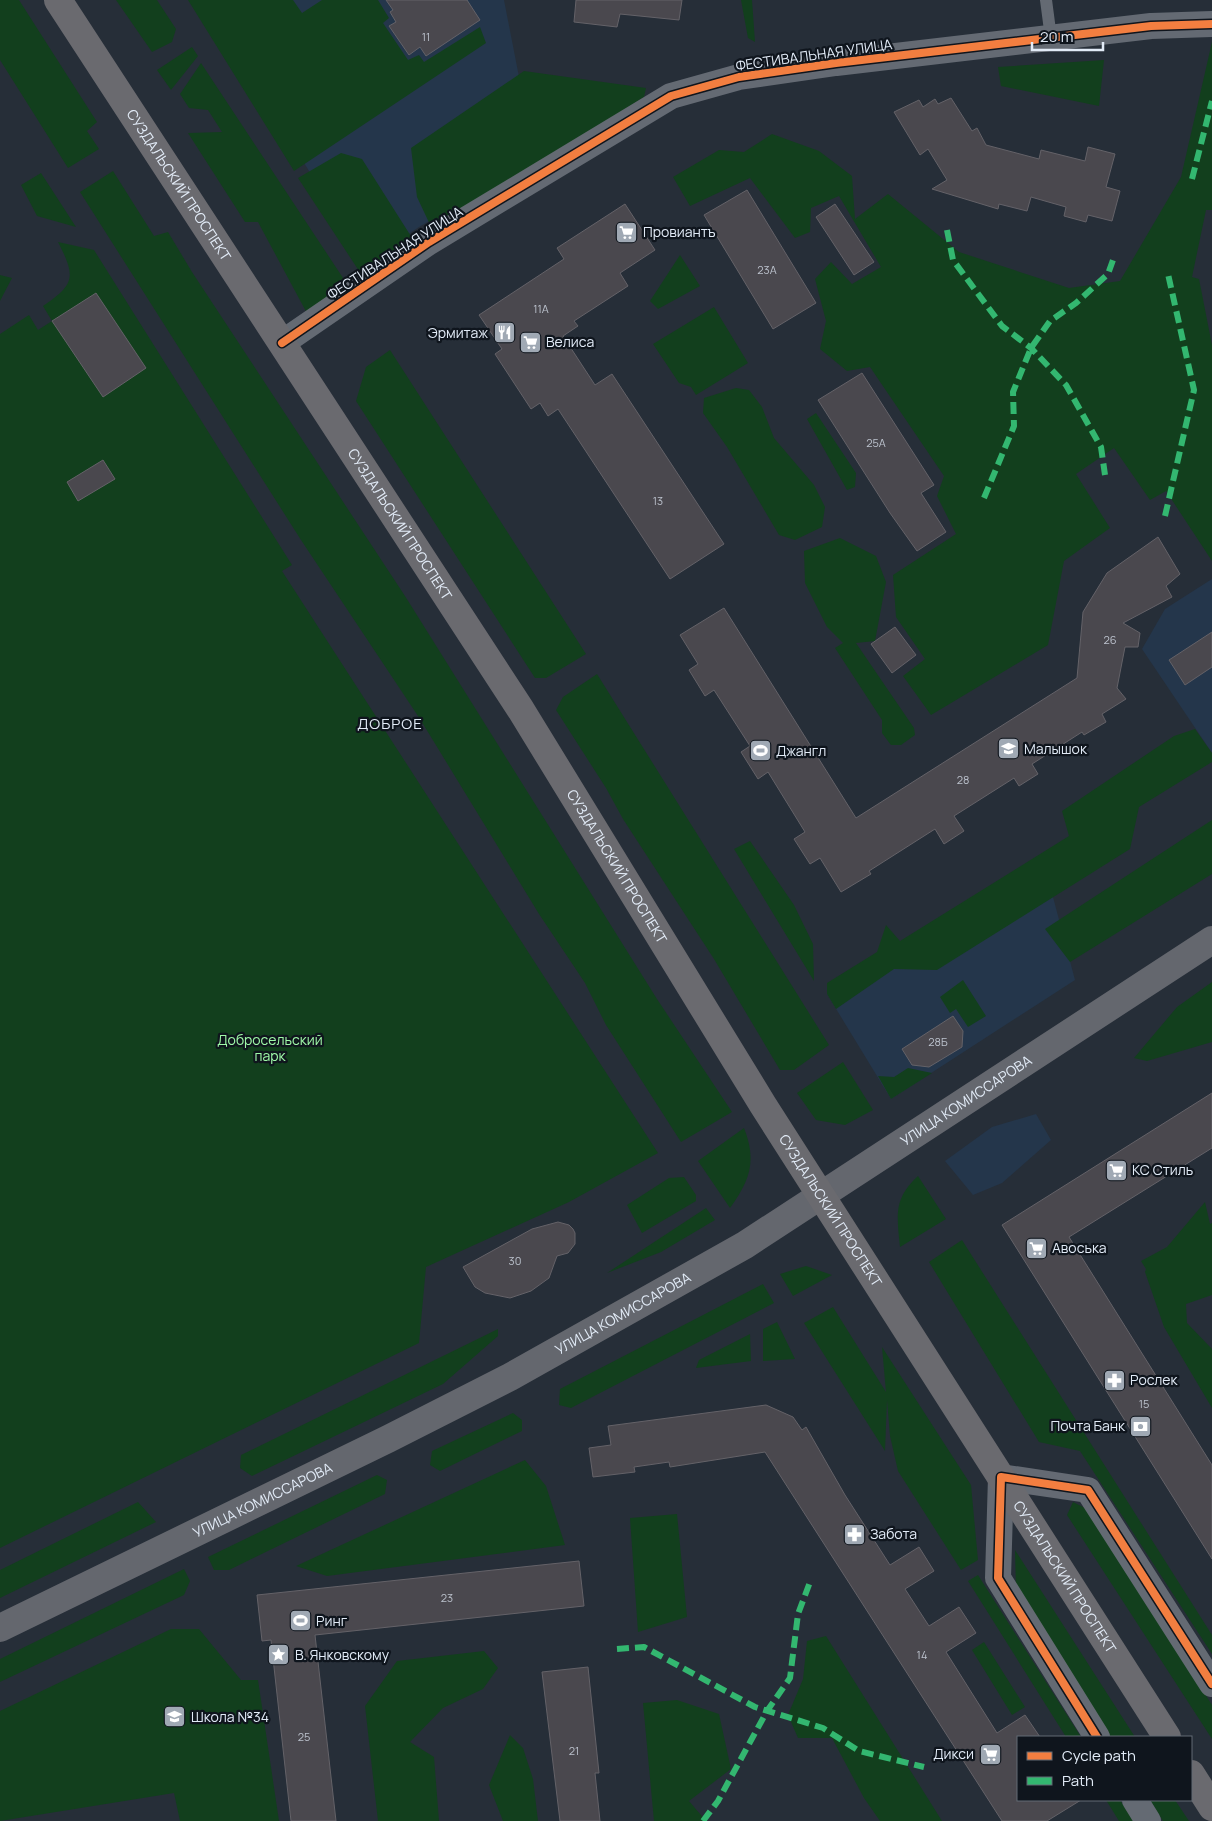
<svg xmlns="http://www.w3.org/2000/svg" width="1212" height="1821" font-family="Manrope,sans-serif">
<rect width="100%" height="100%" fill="#262e38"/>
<path fill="#24364b" d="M202,0H504L521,87L617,108L419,227L366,262Z
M1212,579V753L1142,649L1165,609Z
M1044,863L1075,980L891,1099L827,994Z
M1036,1114L1051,1140L1002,1183L973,1195L945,1161L992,1127Z"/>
<path fill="#123f1d" d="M0,0H19L97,122L87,131L99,149L68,168L0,60Z
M116,0H157L176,29L172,42L152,52Z
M188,0H293L302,13L322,0H378L389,18L383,23L408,60L419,55L424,62L480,27L486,43L294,171Z
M741,0H752L755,42L748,38Z
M1212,42V210H1206L1192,277L1199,279L1212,345V561L1166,491L1150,500L1114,448L1076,474L1110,528L1064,561L1048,645L931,715L903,676L925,659L896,617L893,575L956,534L937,496L944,476L870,367L847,371L820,349L826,321L815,279L831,262L852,284L881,267L839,196L811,208L810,232L795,238L750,178L690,206L673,177L719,150L744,152L772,134L819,151L852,176L855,219L888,194L959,252L1069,288L1120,281L1181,177Z
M192,47L198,56L171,90L157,70Z
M1104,60L1099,106L1001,86L998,67Z
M201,63L349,287L309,317L258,222H245L188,133L222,132L208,110L189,108L180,94Z
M524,71L646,88L644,97L433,231L417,197L411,148Z
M341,153L362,159L414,241L361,274L298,178Z
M113,171L154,236L168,232L192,272L405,596L657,999L732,1112L681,1142L606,1025L585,983L539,914L420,719L301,540L80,192Z
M41,173L76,227L37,216L21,185Z
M58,242L94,250L292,565L282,571L658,1153L569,1202L426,1267L419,1343L0,1548V334L29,315L38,330L52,321L43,306C75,284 76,277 58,242Z
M680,255L700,286L658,309L650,301Z
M0,275L12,278L0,301Z
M714,307L748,363L696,395L691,387L679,383L653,344Z
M390,350L586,654L546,678H535L356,401L366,367Z
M736,388L749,390L762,407L774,438L814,485L825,507L822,527L795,540L779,535L727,447L703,413L704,398Z
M816,413L856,473L855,487L847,490L807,419Z
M840,538L876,556L886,582L875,641L856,643L914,728L915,735L901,745H891L882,733V720L835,648L843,643L827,627L805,583L804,551Z
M597,674L829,1045L794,1070H780L714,959L623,819L606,788L556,710L563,697Z
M1195,729L1212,753V762L1139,807L1130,849L937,970L894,969L836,1009L827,994V983L877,952L886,925L900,941L1069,836L1062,811L1174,736Z
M1212,820V874L1070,962L1045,929Z
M750,841L794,905L813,944L814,981L734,849Z
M963,980L986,1016L968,1027L956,1009L950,1013L940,997Z
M1212,982V1042L1147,1061L1134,1058L1177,1007Z
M843,1062L873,1110L845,1125L816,1120L797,1093Z
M908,1068L932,1073L891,1099L878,1076L894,1077Z
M744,1128C757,1161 750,1180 730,1208L698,1161Z
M918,1176L946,1219L900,1247C897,1216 893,1199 918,1176Z
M684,1177L696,1195V1201L642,1233L627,1205L669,1178Z
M1205,1202L1210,1224L1212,1223V1295L1186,1304L1187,1323L1212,1349V1408L1164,1327L1145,1272L1146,1269L1141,1261L1167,1247Z
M706,1208L715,1220L661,1252L607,1273Z
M962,1240L1212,1635V1654L1080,1451L1039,1442L929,1262Z
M806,1266L832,1275L793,1296L780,1274Z
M763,1284L774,1303L571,1408L559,1405L560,1389Z
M833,1307L886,1392L882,1347L971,1485L978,1560L961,1570L898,1471L890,1436L887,1400L885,1451L804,1323Z
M777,1322L795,1359L763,1361V1329Z
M498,1329V1336L443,1384L252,1476L240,1468L241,1455Z
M750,1334L751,1361L696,1368L699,1360Z
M513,1413L522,1420V1431L440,1471L430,1465L432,1451Z
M525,1460L546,1486L565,1545L327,1576L296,1566Z
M377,1475L387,1480L385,1494L229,1570H214L208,1557Z
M138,1502L156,1522L0,1598V1570Z
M1073,1502L1087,1509L1212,1705V1739L1067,1515Z
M677,1514L687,1617L638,1632L630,1518Z
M1015,1550L1135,1737H1110L1016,1590Z
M184,1569L190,1581L184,1595L0,1682V1659Z
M978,1575L1081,1737H1066L968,1581Z
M171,1629H199L241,1680H258L279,1821H180L174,1793L0,1821V1711Z
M826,1636L942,1821H880L864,1798L832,1738H798L788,1715L803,1679L807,1641Z
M984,1642L1025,1707L1012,1715L972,1650Z
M484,1651L498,1668L483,1689L443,1708L410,1742L434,1757L439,1821H378L365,1706L397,1661Z
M677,1700L719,1714L731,1769L689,1801L706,1821H654L643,1703Z
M510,1735L523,1748L533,1779L538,1821H503L489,1785Z
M1106,1800H1120L1134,1821H1119Z
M1150,1800H1175L1189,1821H1163Z"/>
<path fill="#4a484e" stroke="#646268" d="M386,0H467L480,20L426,56L420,47L409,55L389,26L396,22L390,12L393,10Z
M576,0H682L679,20L620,14L617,27L574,22Z
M951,98L972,131L977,128L986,145L1039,159L1041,150L1085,161L1088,147L1115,154L1106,187L1120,191L1112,221L1088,215L1086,222L1064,216L1066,207L1031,197L1027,211L999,204L998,209L932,189L947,180L928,149L920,155L894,112L919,100L923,107L935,99L938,104Z
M747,190L816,303L773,329L704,215Z
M625,204L655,250L620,273L628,286L574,321L578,326L563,336L595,385L612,374L724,544L670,579L558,409L548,416L540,403L531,409L495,354L502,349L479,315L564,259L557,248Z
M835,204L874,262L854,275L816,217Z
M96,293L146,368L103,397L52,321Z
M862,373L934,485L921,493L946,532L917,551L890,513L818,400Z
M103,460L115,479L78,501L67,482Z
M1158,537L1180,574L1166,586L1172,597L1123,623L1140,633L1138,647H1125L1117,688L1126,699L1102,714L1106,722L1084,735L1082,732L1032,764L1038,774L1019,786L1014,778L954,816L964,831L944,844L935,829L869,871L871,874L841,892L820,858L810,864L794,839L805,832L768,772L758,779L741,752L750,746L714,690L705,696L689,670L698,664L680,635L724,608L856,818L1077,678L1083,612L1107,573Z
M895,627L916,655L892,673L871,644Z
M1212,632V667L1185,685L1169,660Z
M953,1016L963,1031L962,1047L929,1067L912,1065L902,1049Z
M1212,1093V1148L1069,1237L1212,1465V1559L1002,1225Z
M558,1222L569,1225L573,1229L575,1233V1244L568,1253L557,1256L549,1278L531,1291L510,1298L485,1293L475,1287L463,1267L532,1229Z
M766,1405L793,1417L802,1430L806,1427L845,1495L890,1565L919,1547L934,1571L905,1589L929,1626L959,1607L976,1633L946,1652L997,1733L1025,1715L1040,1737H1018V1800H1081L1047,1821H1002L765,1452L670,1467L669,1462L634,1467L635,1472L593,1477L589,1448L611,1445L608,1426Z
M579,1561L584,1606L315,1635L336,1821H291L271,1640L262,1641L257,1595Z
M588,1667L599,1773H595L600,1821H560L542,1672Z"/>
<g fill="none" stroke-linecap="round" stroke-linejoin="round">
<path stroke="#646a73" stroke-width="12" d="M1046,0L1051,38"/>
<path stroke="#646a73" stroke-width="26" d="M282,343L429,242L671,96L739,77L836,63L1151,26L1212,24
M1097,1737L998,1578L1001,1477L1088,1490L1212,1684
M1135,1800L1148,1821"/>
<path stroke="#64676e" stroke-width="28" id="s1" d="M0,1628L388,1439L510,1377L745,1245L1212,940"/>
<g stroke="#6a6a6f" stroke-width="28">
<path id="s2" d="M58,0L521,710L763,1105L1167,1737"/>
<path d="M1191,1774L1212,1807"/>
</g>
<path stroke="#33b770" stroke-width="6" stroke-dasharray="12 6" stroke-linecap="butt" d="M1192,179L1212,101
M947,230L953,260L1002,326L1031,348L1066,385L1101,447L1105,475
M984,498L1014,426L1013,392L1031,348L1050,321L1076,303L1108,274L1113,260
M1165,516L1194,390L1168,274
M617,1649L644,1647L755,1707L823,1728L859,1751L924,1767
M703,1821L718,1801L767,1711L790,1678L798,1614L810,1582"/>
<defs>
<path id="cycleway" d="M282,343L429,242L671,96L739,77L836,63L1151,26L1212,24
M1097,1737L998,1578L1001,1477L1088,1490L1212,1684"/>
</defs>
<use href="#cycleway" stroke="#0f151d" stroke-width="11"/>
<use href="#cycleway" stroke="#f27e40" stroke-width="8"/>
</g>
<defs>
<symbol id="supermarket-square" viewBox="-11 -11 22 22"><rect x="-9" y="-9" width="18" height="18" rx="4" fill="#a0a9b4" stroke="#0f151d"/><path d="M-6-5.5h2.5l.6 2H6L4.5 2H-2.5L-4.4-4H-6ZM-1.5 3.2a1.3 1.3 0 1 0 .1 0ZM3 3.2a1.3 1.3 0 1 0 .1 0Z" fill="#fff"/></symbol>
<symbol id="restaurant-square" viewBox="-11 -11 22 22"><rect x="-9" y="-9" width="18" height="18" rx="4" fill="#a0a9b4" stroke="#0f151d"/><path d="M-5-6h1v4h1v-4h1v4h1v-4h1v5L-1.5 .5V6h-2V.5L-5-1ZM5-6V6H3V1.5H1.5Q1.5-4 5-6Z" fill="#fff"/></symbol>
<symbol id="school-square" viewBox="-11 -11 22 22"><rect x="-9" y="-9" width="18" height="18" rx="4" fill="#a0a9b4" stroke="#0f151d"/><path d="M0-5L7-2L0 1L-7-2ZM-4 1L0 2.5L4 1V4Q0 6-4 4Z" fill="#fff"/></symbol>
<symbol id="stadium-square" viewBox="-11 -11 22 22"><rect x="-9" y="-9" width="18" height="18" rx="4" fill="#a0a9b4" stroke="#0f151d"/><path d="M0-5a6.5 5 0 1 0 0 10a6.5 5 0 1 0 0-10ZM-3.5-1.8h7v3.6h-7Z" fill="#fff"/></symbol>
<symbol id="pharmacy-square" viewBox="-11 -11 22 22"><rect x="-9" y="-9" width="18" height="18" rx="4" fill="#a0a9b4" stroke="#0f151d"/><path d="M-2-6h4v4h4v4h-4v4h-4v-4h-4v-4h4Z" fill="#fff"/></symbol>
<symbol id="bank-square" viewBox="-11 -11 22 22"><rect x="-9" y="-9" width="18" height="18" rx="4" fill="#a0a9b4" stroke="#0f151d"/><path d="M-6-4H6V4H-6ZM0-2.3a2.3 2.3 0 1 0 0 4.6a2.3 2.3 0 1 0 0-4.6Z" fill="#fff"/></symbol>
<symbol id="sight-square" viewBox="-11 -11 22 22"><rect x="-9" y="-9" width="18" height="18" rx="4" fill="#a0a9b4" stroke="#0f151d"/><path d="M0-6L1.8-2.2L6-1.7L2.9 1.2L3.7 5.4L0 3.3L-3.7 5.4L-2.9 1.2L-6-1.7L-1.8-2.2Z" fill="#fff"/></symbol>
</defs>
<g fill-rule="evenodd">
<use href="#supermarket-square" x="614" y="220" width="25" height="25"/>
<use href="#restaurant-square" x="492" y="320" width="25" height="25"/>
<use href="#supermarket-square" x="518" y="330" width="25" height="25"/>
<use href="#school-square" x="996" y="736" width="25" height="25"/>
<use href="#stadium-square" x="748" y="738" width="25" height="25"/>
<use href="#supermarket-square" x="1104" y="1158" width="25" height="25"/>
<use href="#supermarket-square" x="1024" y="1236" width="25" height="25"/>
<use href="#pharmacy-square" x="1102" y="1368" width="25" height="25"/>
<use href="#bank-square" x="1128" y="1414" width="25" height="25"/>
<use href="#pharmacy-square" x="842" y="1522" width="25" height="25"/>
<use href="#stadium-square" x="288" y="1608" width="25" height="25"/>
<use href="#sight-square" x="266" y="1642" width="25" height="25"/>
<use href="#school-square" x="162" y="1704" width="25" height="25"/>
<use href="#supermarket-square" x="978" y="1742" width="25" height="25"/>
</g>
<g text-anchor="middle" stroke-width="4.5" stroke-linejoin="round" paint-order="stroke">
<g font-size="11" fill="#bcc2cd">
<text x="426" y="41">11</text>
<text x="767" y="274">23А</text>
<text x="541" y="313">11А</text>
<text x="876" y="447">25А</text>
<text x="658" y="505">13</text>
<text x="1110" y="644">26</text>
<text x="963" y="784">28</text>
<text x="938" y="1046">28Б</text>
<text x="515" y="1265">30</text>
<text x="1144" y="1408">15</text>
<text x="447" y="1602">23</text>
<text x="922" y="1659">14</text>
<text x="304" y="1741">25</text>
<text x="574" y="1755">21</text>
</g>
<g font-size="14" fill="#e2ebf7" stroke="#0f151d">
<text transform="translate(814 55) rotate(-8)" y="5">ФЕСТИВАЛЬНАЯ УЛИЦА</text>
<text dy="5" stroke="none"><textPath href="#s2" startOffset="221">СУЗДАЛЬСКИЙ ПРОСПЕКТ</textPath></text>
<text transform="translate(395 253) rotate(-33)" y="5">ФЕСТИВАЛЬНАЯ УЛИЦА</text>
<text dy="5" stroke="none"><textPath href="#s2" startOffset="626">СУЗДАЛЬСКИЙ ПРОСПЕКТ</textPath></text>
<text dy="5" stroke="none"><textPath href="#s2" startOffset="1031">СУЗДАЛЬСКИЙ ПРОСПЕКТ</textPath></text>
<text dy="5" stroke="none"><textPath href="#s1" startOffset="1102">УЛИЦА КОМИССАРОВА</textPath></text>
<text dy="5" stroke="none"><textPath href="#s2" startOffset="1436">СУЗДАЛЬСКИЙ ПРОСПЕКТ</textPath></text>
<text dy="5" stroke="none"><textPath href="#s1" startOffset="698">УЛИЦА КОМИССАРОВА</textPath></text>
<text dy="5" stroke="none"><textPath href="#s1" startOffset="292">УЛИЦА КОМИССАРОВА</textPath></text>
<text dy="5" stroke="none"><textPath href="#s2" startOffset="1871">СУЗДАЛЬСКИЙ ПРОСПЕКТ</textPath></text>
</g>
<g font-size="14" fill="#e2ebf7" stroke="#0f151d" text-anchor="start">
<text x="643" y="237">Провиантъ</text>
<text x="488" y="338" text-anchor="end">Эрмитаж</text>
<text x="546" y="347">Велиса</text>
<text x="1024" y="754">Малышок</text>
<text x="776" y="756">Джангл</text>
<text x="1132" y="1175">КС Стиль</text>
<text x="1052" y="1253">Авоська</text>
<text x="1130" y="1385">Рослек</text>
<text x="1125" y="1431" text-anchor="end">Почта Банк</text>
<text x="870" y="1539">Забота</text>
<text x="316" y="1626">Ринг</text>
<text x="295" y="1660">В. Янковскому</text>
<text x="191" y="1722">Школа №34</text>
<text x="974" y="1759" text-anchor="end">Дикси</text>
</g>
<g font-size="14" fill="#9ff9a8" stroke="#0f151d">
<text x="270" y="1045">Добросельский<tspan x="270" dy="16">парк</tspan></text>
</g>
<g font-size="15" letter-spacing="1" fill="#e2ebf7" stroke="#0f151d">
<text x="390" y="729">ДОБРОЕ</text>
</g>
</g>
<rect x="1017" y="1736" width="175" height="65" fill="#0f151d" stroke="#636b74"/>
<rect x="1027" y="1752" width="25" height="8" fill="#f27e40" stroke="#636b74"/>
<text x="1062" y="1761" font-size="15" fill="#e2ebf7">Cycle path</text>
<rect x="1027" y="1777" width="25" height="8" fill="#33b770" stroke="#636b74"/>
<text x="1062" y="1786" font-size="15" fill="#e2ebf7">Path</text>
<path d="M1032 42v8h71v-8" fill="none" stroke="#e2ebf7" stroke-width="2.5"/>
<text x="1040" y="42" font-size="15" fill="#e2ebf7" stroke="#0f151d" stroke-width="4" paint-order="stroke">20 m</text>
</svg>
